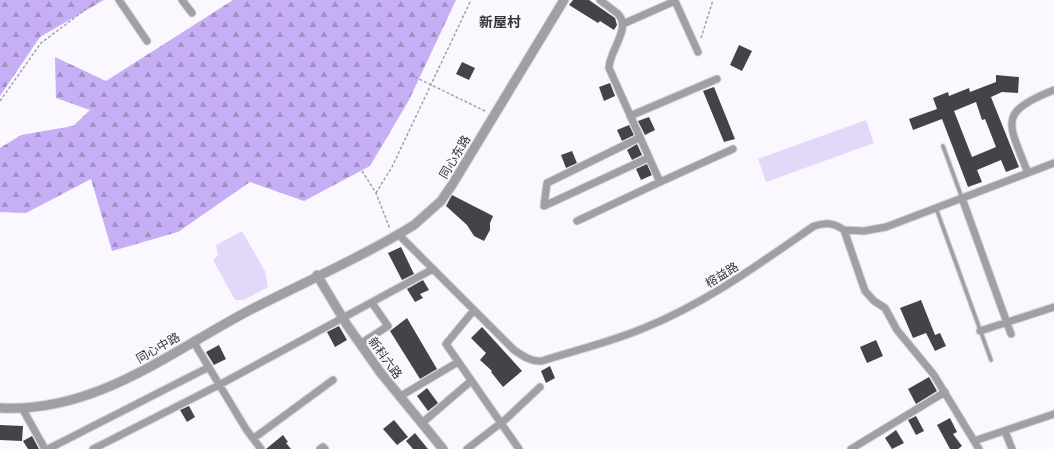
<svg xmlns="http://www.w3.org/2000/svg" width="1054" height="449" font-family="'Open Sans','Noto Sans SC',sans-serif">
<defs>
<pattern id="forest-firs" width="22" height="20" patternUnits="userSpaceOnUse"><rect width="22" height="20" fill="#c6aff4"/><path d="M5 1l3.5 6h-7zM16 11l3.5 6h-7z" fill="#a28fc6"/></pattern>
</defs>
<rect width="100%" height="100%" fill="#faf8fe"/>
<path fill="url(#forest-firs)" d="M0,0H104L40,37L0,96Z
M233,0H456L409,100L370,166L304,201L250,182L178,232L112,251L91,179L26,213L0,212V148L21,135L73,126L90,110L56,98L55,57L106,81Z"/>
<path fill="#e2d8fa" d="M866,120L874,143L766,182L758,159Z
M242,231L265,271L268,287L244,300H235L213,260L218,255L216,245Z"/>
<path fill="#454349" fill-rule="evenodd" d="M573,0H589L615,18L617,25L614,30L600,21L598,23L569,5Z
M739,45L752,51L742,71L730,65Z
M462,62L475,68L469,80L456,74Z
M996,75L1019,77L1018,93L1002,92L991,97L1019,167L1006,172L1001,160L977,170L982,182L968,187L942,119L913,130L909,119L937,109L933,98L948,92L949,96L969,88L970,92L996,82ZM976,102L982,120L985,119L996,147L972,157L954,111Z
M610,83L615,96L604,101L599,87Z
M714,87L735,139L724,142L703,91Z
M649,117L655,130L645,135L638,121Z
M629,125L634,135L622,141L617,130Z
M637,144L642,155L632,160L627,150Z
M572,151L577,163L566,168L561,155Z
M647,164L652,175L641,180L636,169Z
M452,195L493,216L490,223V230L484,241L474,236L467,225L446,206Z
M401,247L414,274L402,280L388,253Z
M423,280L429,290L420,294L423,298L415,302L407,289Z
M921,300L935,335L940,333L946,346L935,351L926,333L913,338L900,308Z
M407,318L437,369L420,379L390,331Z
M339,326L347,340L335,347L327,332Z
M482,327L522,371L503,387L491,372L492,371L480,360L486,353L471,338Z
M876,340L883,356L867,363L860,347Z
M219,345L226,359L214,365L206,352Z
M550,366L555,378L546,383L541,371Z
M929,377L937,391L916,404L908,389Z
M427,388L438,403L428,411L417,396Z
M189,406L195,417L187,422L180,410Z
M916,416L924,431L916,435L908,420Z
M950,418L957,432L953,434L962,446L958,449H950L937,425Z
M394,420L408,437L397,445L383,429Z
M0,425L23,426L22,441L0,440Z
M896,430L904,443L892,449L885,438Z
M415,433L428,449H413L406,441Z
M283,435L288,442L286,443L291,449H266Z
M32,436L39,449H28L23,441Z"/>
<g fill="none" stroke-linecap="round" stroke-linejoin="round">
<defs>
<path id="service" d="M943,146L962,198
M936,208L991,360"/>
<path id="minor" d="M119,0L147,41
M182,0L192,13
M623,24L675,1L698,52
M630,116L717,79
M639,138L547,183L544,206L648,158
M1028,173C1008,122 997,113 1054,90
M660,182L733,149
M962,198L1011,334
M577,221L660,182L609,68C609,51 632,28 618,14C612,9 605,4 600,0
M844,230L864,231L886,227L1054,163
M399,235L514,350C523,356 531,362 542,361C576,350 611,342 644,328C706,303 759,264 814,226C826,222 834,223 844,230L865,291L874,301L885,308L897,330L934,375L979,449
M474,310L446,344L519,449
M980,331L1054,307
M193,341L246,429L261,449
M360,344L388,326L372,303
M399,397L458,362
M22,408L45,449
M422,423L471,381
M1005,431L1012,449
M254,438L333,380
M974,441L1054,414
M48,449L209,367
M93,449L219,385L433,269
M320,449L323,447L325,449
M467,449L506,419L540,387
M851,449L945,392"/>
<path id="tertiary" d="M317,275L347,325L380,372L443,449
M0,408C96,413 170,352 250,310C305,282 362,257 414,225L441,201L452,185L564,0"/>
</defs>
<use href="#service" stroke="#d7d5da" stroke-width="5.5"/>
<use href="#minor" stroke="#d7d5da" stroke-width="9"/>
<use href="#tertiary" stroke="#d7d5da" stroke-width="11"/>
<path stroke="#a3a1a6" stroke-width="1.5" stroke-dasharray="3 2" stroke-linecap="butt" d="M701,38L713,0
M415,77L487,112
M0,101L41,43L98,0
M362,171L376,193L390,229
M376,193L392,167L471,0"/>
<use href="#service" stroke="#a0a0a3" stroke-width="3.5"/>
<use href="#minor" stroke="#a0a0a3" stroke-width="7"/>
<use href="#tertiary" stroke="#a0a0a3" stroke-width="9"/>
</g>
<g text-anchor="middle" stroke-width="4" stroke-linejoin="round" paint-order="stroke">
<g font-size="12" fill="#353437" stroke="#faf8fe">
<text transform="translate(455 157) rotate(-59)" y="4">同心东路</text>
<text transform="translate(722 275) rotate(-32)" y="4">榕益路</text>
<text transform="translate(158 348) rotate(-30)" y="4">同心中路</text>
<text transform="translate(385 358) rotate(54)" y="4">新科六路</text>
</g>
<g font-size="14" font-weight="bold" fill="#353437" stroke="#faf8fe">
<text x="500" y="27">新屋村</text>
</g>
</g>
</svg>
